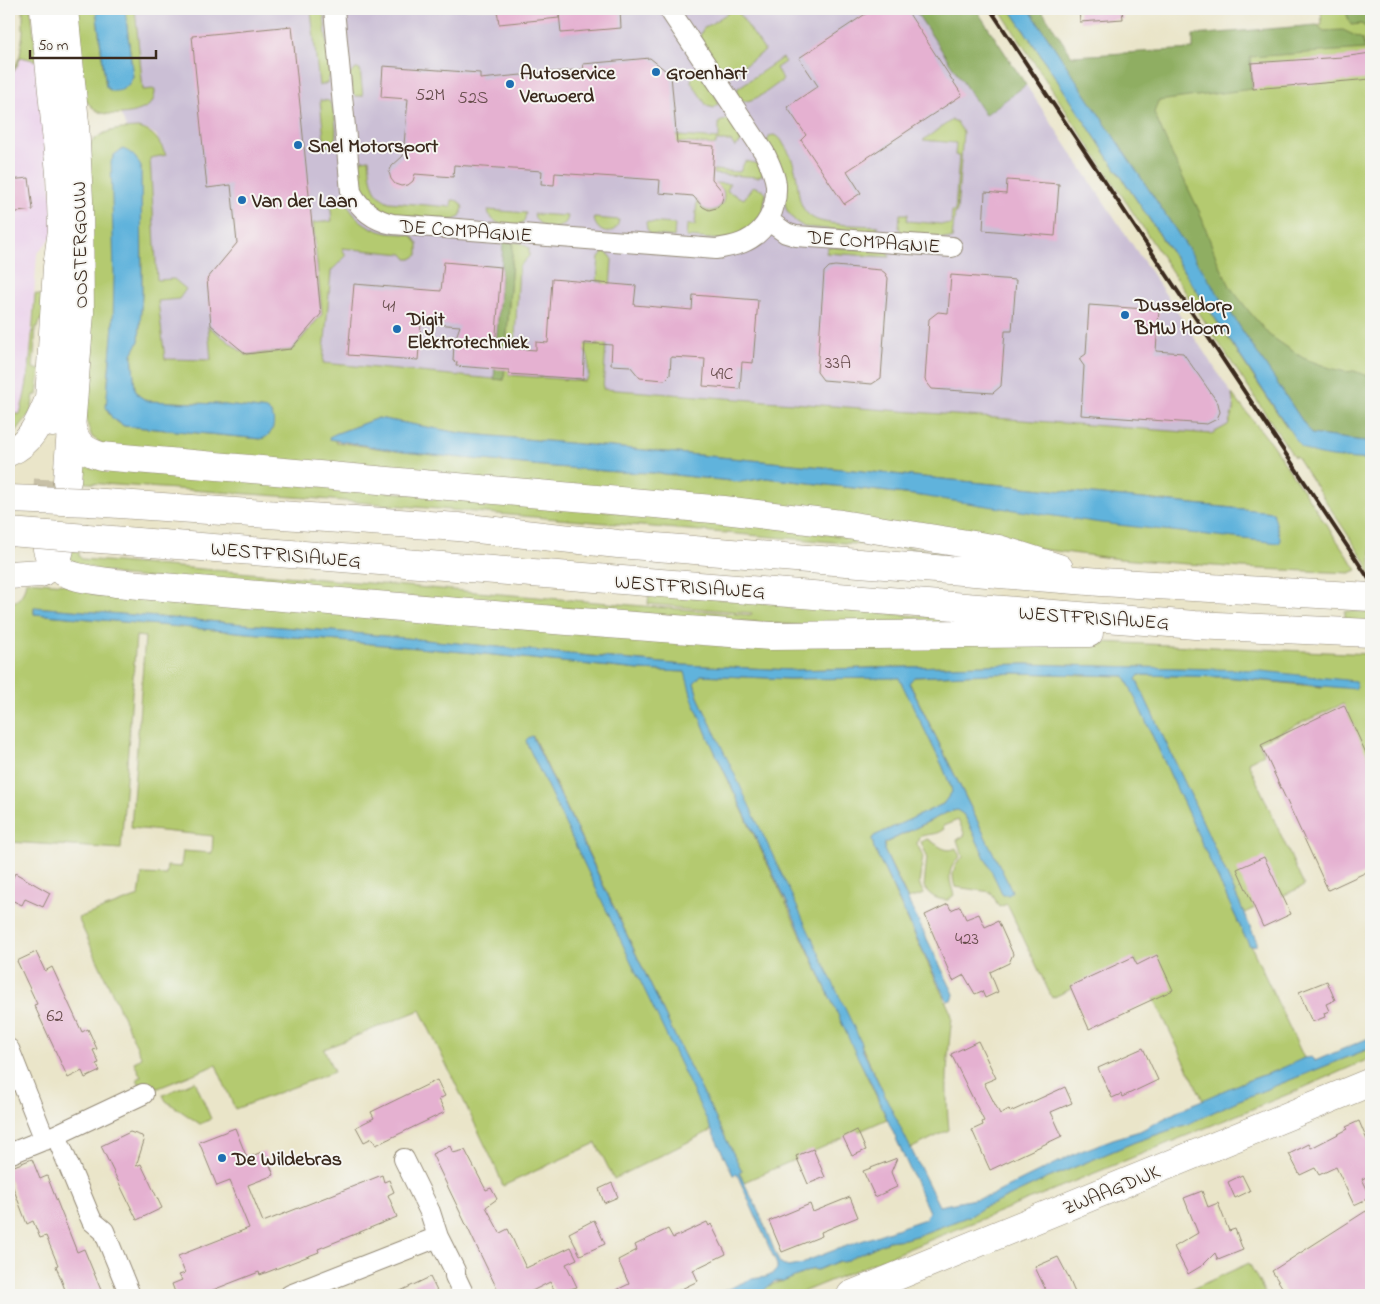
<svg xmlns="http://www.w3.org/2000/svg" width="1380" height="1304" font-family="'Indie Flower',sans-serif">
<rect width="100%" height="100%" fill="#f6f6f2"/>
<filter id="ink" filterUnits="userSpaceOnUse"><feTurbulence type="fractalNoise" baseFrequency=".02" numOctaves="2"/><feDisplacementMap in="SourceGraphic" scale="10" xChannelSelector="R" yChannelSelector="G"/><feConvolveMatrix kernelMatrix="1 2 1 2 8 2 1 2 1" color-interpolation-filters="sRGB"/></filter>
<filter id="wash" filterUnits="userSpaceOnUse"><feTurbulence type="fractalNoise" baseFrequency=".0096" numOctaves="4" result="noise"/><feDisplacementMap in="SourceGraphic" scale="20" xChannelSelector="R" yChannelSelector="G"/><feGaussianBlur stdDeviation="1.12" result="paint"/><feColorMatrix in="noise" values="0 0 0 0 0 0 0 0 0 0 0 0 0 0 0 0 0 1.4 0 .05"/><feComposite in="paint" operator="in"/></filter>
<g filter="url(#wash)">
<rect width="100%" height="100%" fill="#eae5c9"/>
<path fill="#ebd1eb" d="M21,57L37,61L56,232L37,254L25,415H9V79L17,67Z"/>
<path fill="#cbbfd5" d="M125,9H914L985,114L1026,85L1232,394L1234,408L1228,425L1211,434L1026,421L602,389L323,363V357L211,360L165,359L158,301L150,158L166,155L156,135L148,130L139,128L127,129L120,113L133,77Z"/>
<path fill="#b4ca6f" stroke="#787a46" fill-rule="evenodd" d="M9,9H14L12,49L9,57Z
M23,9H31L37,61L21,57L16,68L9,79L20,56L23,32Z
M69,9H96L106,87L111,91L133,77L125,9H135L143,90L154,89L155,91C155,95 154,99 152,102C144,114 111,117 99,112C92,108 87,102 82,96Z
M734,9H736L765,51L730,75L723,73L699,38L703,29Z
M999,9H1010L1286,426L1318,454L1371,460V574L1368,572L1367,564L1296,456L1294,457Z
M1321,9H1345L1349,20L1371,21V430L1304,418L1071,57L1195,50L1194,36L1322,25Z
M311,10L320,12L324,16L330,75L327,83L319,86Z
M782,58L785,62L776,68L783,80C771,88 755,103 741,101L736,95L738,88Z
M356,69H360L363,96H355L352,93L350,74Z
M696,72L700,73L717,98L718,104L714,108L707,106L691,82L692,75Z
M320,100L329,101C335,108 339,137 333,145L325,148Z
M458,119L719,139V122L728,119L732,120L742,136L741,142L735,147L731,141H716V145L457,126Z
M952,120L957,122L963,132L957,212H955L952,239L903,234L899,228L900,214H908L907,221L951,225L952,211H955L959,156L955,155L956,143L923,140Z
M139,128C155,132 159,141 166,155L150,158L157,280L174,279L186,289L179,299L158,301L165,359L211,360L208,326L246,355L292,350L322,314L313,223L332,221L330,200L346,199C350,217 370,230 388,233C396,234 405,233 412,236L418,244V255L411,259H407L403,254L342,248L346,256L331,271L323,363L504,380L513,242L521,243L529,248V256L519,267L515,338L507,349L510,358L509,375L585,381L589,376C586,364 593,360 583,349L584,344L598,345L603,282L597,281L599,257L604,251L611,256L612,260L603,389L1211,434L1228,425L1234,408L1232,394L1271,443L1357,570L1350,573L1242,568L1120,559L974,541L110,449L92,437L86,420L90,144C103,129 119,129 139,128ZM122,149L134,156L141,167L142,294L139,341L132,354L135,389L138,395L147,401L217,404L268,410L272,414L261,439L124,426L117,422L108,413C106,383 111,354 113,325C116,268 114,211 114,155ZM378,418L460,433L752,460L1273,512L1274,514L914,495L766,478L740,482L656,473L617,472L543,466L403,452L336,442L335,434Z
M773,135C779,136 781,139 784,145C789,152 793,160 795,169C800,187 795,207 813,218C826,226 863,225 878,226L877,230L874,233L804,227L795,221L787,211L767,141L770,136Z
M369,159C371,177 370,194 389,202L451,207L452,200C458,200 461,202 463,208L460,217L453,220L390,215L380,212L360,191L358,163L362,160Z
M745,161L759,164L763,174L758,177L713,174V170L740,172Z
M712,183L730,184L727,191L744,199L753,186L763,190L766,193L763,211L752,226L746,231L724,240L686,237L687,225H695L697,199C702,219 729,212 723,190Z
M488,210L526,213L524,222C513,229 490,226 488,210Z
M534,214L568,216C566,234 536,230 534,214Z
M594,218L619,220C616,238 596,235 594,218Z
M646,222L675,224L674,237L650,234L647,229Z
M828,247L887,251L890,257L826,253Z
M35,294L46,296L43,317L39,323L38,327H36L33,368L40,370L37,395H34L31,412L15,433L9,430V414H20C31,375 32,334 35,294Z
M75,456L86,461L91,468L208,476L776,526L991,560L942,555L927,550L308,498L73,482Z
M69,550L79,551V556L82,559L751,615L752,613L648,604L649,593L1000,623L881,631L124,576L70,562Z
M26,581L201,594L1033,639L1371,654V766L1343,704L1259,742L1264,754L1248,762L1304,886L1244,913L1192,798L1136,679L1139,675L1225,677L1322,687L1208,669L1025,664L792,670L683,665L343,632L34,607V614L474,653L639,670L685,672L687,676L692,698L708,737L887,1119L744,1182L739,1172L742,1171L682,1051L533,736L527,744L712,1130L614,1179L596,1143L503,1186L496,1168L420,1010L324,1049L334,1072L235,1109L216,1065L146,1093L141,1087L137,1079L141,1077L134,1062L142,1058L78,918L139,896L142,874L166,875L167,866L181,867L183,851L212,853L213,836L131,828L145,637L136,636L121,849L9,842V604C21,600 24,593 26,581Z
M1345,611L1371,612V622H1345Z
M1015,673L1125,676L1245,937L1250,946H1251L1304,1058L1291,1065L1241,1083L1203,1100L1135,959L1052,998L1007,904L999,907L991,892L955,887C951,874 953,866 963,857L957,840L965,835L958,820L943,826L944,829C935,836 928,833 919,837L917,844L923,856L919,884L924,894L908,899L884,850L886,843L948,812L957,810L963,814L966,818L1003,895L1012,891L909,682L914,677Z
M701,675L788,679L899,677L942,765L951,787L952,792L943,804L874,836L872,839L874,848L951,1013L952,1018C947,1056 945,1092 949,1130L910,1149L698,697L694,683Z
M927,839C937,843 944,854 956,848L960,857C946,870 949,879 954,895L948,900C937,900 930,896 924,887L927,856L921,842Z
M1371,1048V1058L1296,1091L795,1295H749C762,1292 771,1282 783,1282L813,1269L817,1270L839,1261L843,1262L888,1241L905,1239L919,1235L972,1215L984,1207L993,1204L1046,1179L1135,1142L1188,1124L1237,1101Z
M195,1081L211,1119L200,1124L166,1101L163,1095Z
M1249,1263L1266,1295H1192L1190,1290Z"/>
<path fill="#8fae62" stroke="#656c40" d="M914,9H976L1026,85L985,115Z
M1029,9H1041L1072,56L1193,49V35L1317,25L1324,31L1343,30L1362,39L1365,49L1250,57L1252,89L1158,101L1154,113L1174,159L1200,213L1217,260L1231,288L1248,310L1269,335L1303,358L1330,368L1346,372L1354,371L1371,377V442L1311,434Z
M1345,9H1371V30L1361,24L1351,25Z
M503,242H513L504,380L494,379Z"/>
<path fill="#60b3dc" stroke="#4e6e7d" d="M96,9H125L133,77C128,87 123,92 111,91L106,87Z
M1010,9H1029L1311,434L1371,442V460C1351,458 1315,459 1300,446Z
M122,149C131,151 137,158 141,167L142,294L139,341L132,354L135,389L138,395L147,401L217,404L268,410C278,419 274,436 261,439L124,426L112,418L106,407L113,324L114,275L111,162L114,155Z
M378,418L460,433L752,460L1273,512L1281,541L1279,543L1101,523L914,495L766,478L740,482L656,473L617,472L543,466L403,452L329,439V437L335,434Z
M34,607L343,632L683,665L792,670L1025,664L1252,670L1355,681L1357,686L1355,689L1225,677L1139,675L1136,679L1192,798L1257,942V945L1250,946L1245,937L1125,676L1015,673L914,677L909,683L1012,891L1009,895H1003L966,818L963,814L957,810L948,812L885,843L884,850L894,872L954,994L953,999L948,1001L946,999L874,848L872,839L874,836L943,804L952,792L951,787L942,765L899,678L788,679L701,675L694,683L698,697L859,1038L863,1051L939,1206L990,1196L1079,1152L1113,1139L1140,1131L1186,1107L1241,1083L1278,1070L1304,1058L1311,1057L1315,1061L1371,1037V1048L1237,1101L1188,1124L1135,1142L1046,1179L993,1204L984,1207L972,1215L919,1235L905,1239L888,1241L843,1262L839,1261L817,1270L813,1269L783,1282L775,1281L763,1291L749,1295H714L751,1279L766,1277L773,1274L777,1269V1265L737,1174L733,1175L527,744L526,740L528,738L532,736L682,1051L742,1171L739,1173L758,1210L779,1262L788,1267L803,1264L809,1260L835,1250L925,1219L929,1212L871,1083L853,1048L793,915L708,737L692,698L685,672L639,670L474,653L34,614Z"/>
<g id="blocks">
<path fill="#e5b1d1" d="M497,9H620L621,28L561,33L559,13V18L499,24Z
M873,9H906L962,95L847,171L861,193L844,204L801,140L806,135L787,107L818,86L799,58Z
M1079,9H1122L1123,19L1080,22Z
M292,26L321,314L291,349L246,354L211,325L207,279L237,243L231,185L207,188L192,36Z
M1371,53V79L1253,89L1251,63L1342,57Z
M650,58L671,75L677,143L714,146L712,179L722,191L723,197L721,204L716,208L709,210L703,207L693,196L659,193L660,180L555,173L554,185L541,184L542,171L454,165L453,177L415,174L413,181L408,185L401,186L395,184L391,179L389,172L392,166L403,156L408,99L381,97L383,66L480,73V79L584,69L583,64Z
M29,178L33,210L9,213V180Z
M1007,180L1059,184L1055,236L983,230L985,192L1006,194Z
M444,262L501,267L495,347L536,350V342L548,343L552,279L636,286L634,305L692,310L693,295L758,300L753,363L742,362L740,389L703,386L705,359L671,357L670,375L665,380L640,378L630,366L611,365L612,345L585,343L583,379L509,374V370L456,366L457,362L453,361L454,343L460,326L421,323L418,360L348,355L354,284L441,291Z
M835,266L881,270L885,273L888,278L881,378L872,384L823,380L817,372L824,272L829,267Z
M951,275L1016,280L1012,331H1005L1001,386L993,393L932,389L925,380L929,319L938,312L948,313Z
M1089,305L1159,310L1156,351L1183,353L1218,403L1220,412L1217,419L1207,424L1081,415L1084,366L1079,359L1086,354Z
M1344,705L1371,764V870L1328,890L1261,745Z
M1264,857L1291,914L1263,927L1237,869Z
M15,873L50,893L43,907L25,899L22,905L9,899V886Z
M948,904L951,910L960,906L966,919L979,914L985,927L998,921L1013,954L1009,963L990,972L998,992L985,998L982,991L975,994L964,975L953,981L925,915Z
M36,952L45,971L52,967L82,1032L88,1029L97,1049L93,1050L99,1063L96,1064L100,1071L85,1078L82,1071L68,1078L34,1005L37,1004L17,961Z
M1157,955L1173,990L1089,1029L1070,986L1133,957L1137,965Z
M1327,981L1335,1000L1326,1004L1329,1011L1324,1013L1325,1017L1312,1022L1299,992Z
M978,1041L996,1078L984,1083L1000,1114L1009,1109L1010,1112L1065,1087L1072,1103L1051,1112L1062,1136L990,1170L972,1130L983,1125L982,1122L984,1121L951,1054Z
M1143,1048L1158,1080L1122,1097L1121,1094L1112,1098L1098,1068Z
M437,1080L445,1096L439,1099L445,1112L376,1145L372,1138L364,1142L356,1127L374,1118L371,1112Z
M1359,1121L1367,1140L1371,1138V1175L1362,1179L1371,1197L1354,1205L1336,1167L1319,1175L1315,1168L1300,1175L1289,1154L1309,1144L1311,1148L1348,1129L1346,1127Z
M235,1128L247,1158L264,1151L274,1175L248,1185L263,1222L382,1175L384,1182L389,1180L394,1192L388,1195L397,1217L318,1249L319,1252L260,1275L259,1272L200,1295H176L172,1284L182,1280L179,1275L185,1273L178,1256L249,1228L230,1181L217,1186L199,1142Z
M857,1130L866,1150L852,1156L843,1137Z
M130,1132L142,1136L144,1141L136,1166L141,1164L162,1208L137,1220L101,1146Z
M450,1146L453,1153L465,1150L486,1190L491,1188L497,1199L486,1207L500,1233L508,1229L526,1268L571,1247L577,1259L566,1264L577,1287L556,1293L550,1282L524,1295H500L432,1154Z
M813,1149L825,1177L808,1184L796,1156Z
M897,1158L891,1172L897,1187L875,1197L863,1171Z
M32,1159L40,1179L47,1176L77,1252L84,1249L103,1295H67L56,1266L58,1265L46,1236L40,1238L33,1221L27,1224L9,1177V1168Z
M1242,1175L1250,1191L1235,1198L1228,1182Z
M612,1183L618,1197L604,1203L599,1189Z
M1202,1191L1208,1207L1218,1203L1229,1231L1235,1229L1243,1250L1218,1260L1215,1253L1203,1265L1188,1274L1174,1247L1198,1233L1184,1198Z
M850,1197L858,1217L821,1232L822,1236L782,1252L769,1221L810,1204L813,1212Z
M1366,1211L1371,1218V1295H1287L1272,1271Z
M594,1220L605,1244L580,1255L569,1233Z
M707,1222L709,1226L711,1224L726,1254L693,1270L698,1281L669,1295H606L629,1284L618,1260L637,1250L635,1245L668,1229L673,1238Z
M1058,1257L1067,1274L1076,1295H1048L1035,1267Z
M430,1277L439,1295H392Z"/>
</g>
</g>
<g filter="url(#ink)">
<use href="#blocks" fill-opacity="0" stroke="#928874" stroke-width="1"/>
<g fill="none" stroke-linecap="round" stroke-linejoin="round">
<path stroke="#c7c0a7" stroke-width="28" stroke-dasharray="28 14" stroke-linecap="butt" d="M47,549L45,531L48,479"/>
<defs>
<path id="street" d="M334,9L351,192C360,209 373,220 393,224L716,249C726,247 737,246 746,241C767,231 777,208 776,185C775,174 769,162 764,152L669,9
M769,221L786,233L796,236L952,247
M9,1049L45,1140
M56,1135L88,1212L92,1221L104,1231L130,1295
M9,1154L56,1135L143,1094
M404,1159L430,1212L438,1237L455,1271V1276L464,1295
M290,1295L438,1237"/>
<path id="secondary" d="M44,9L60,173L62,230L57,267L49,399L52,423
M64,9L75,123L79,200L80,313L67,481
M47,549L52,565L58,557L60,549
M851,1295L1371,1082"/>
<path id="highway" d="M71,424C75,443 83,451 101,456L724,510L841,524L999,549L1059,568
M9,452C32,443 40,420 49,399
M90,502L458,527L618,544L1101,582L1371,597
M87,538L1195,625L1371,633
M9,575L41,573L52,565C71,579 93,580 116,583L554,620L771,636L1089,633"/>
</defs>
<use href="#street" stroke="#928874" stroke-width="22"/>
<use href="#secondary" stroke="#928874" stroke-width="29"/>
<use href="#highway" stroke="#928874" stroke-width="29"/>
<use href="#street" stroke="#fff" stroke-width="20"/>
<use href="#secondary" stroke="#fff" stroke-width="28"/>
<use href="#highway" stroke="#fff" stroke-width="28"/>
<path stroke="#3b2a1e" stroke-width="4" d="M990,9L1371,582"/>
<defs>
<path id="highway-bridge" d="M9,499L90,502
M9,532L87,538"/>
</defs>
<use href="#highway-bridge" stroke="#928874" stroke-width="29" stroke-linecap="butt"/>
<use href="#highway-bridge" stroke="#fff" stroke-width="28"/>
</g>
</g>
<g fill="#1f6fb2" stroke="#f6f6f2" stroke-width="2">
<circle cx="656" cy="72" r="5"/>
<circle cx="510" cy="84" r="5"/>
<circle cx="298" cy="145" r="5"/>
<circle cx="242" cy="200" r="5"/>
<circle cx="1125" cy="315" r="5"/>
<circle cx="397" cy="329" r="5"/>
<circle cx="222" cy="1158" r="5"/>
</g>
<g text-anchor="middle" stroke-width="4" stroke-linejoin="round" paint-order="stroke">
<g font-size="18" fill="#664c4b">
<text x="430" y="100">52M</text>
<text x="473" y="103">52S</text>
<text x="389" y="311">41</text>
<text x="838" y="368">33A</text>
<text x="722" y="379">49C</text>
<text x="967" y="944">423</text>
<text x="55" y="1021">62</text>
</g>
<g font-size="20" font-weight="bold" fill="#3b2a1e" stroke="#f6f6f2" text-anchor="start">
<text x="520" y="79">Autoservice<tspan x="520" dy="23">Verwoerd</tspan></text>
<text x="666" y="79">Groenhart</text>
<text x="308" y="152">Snel Motorsport</text>
<text x="252" y="207">Van der Laan</text>
<text x="1135" y="311">Dusseldorp<tspan x="1135" dy="23">BMW Hoorn</tspan></text>
<text x="407" y="325">Digit<tspan x="407" dy="23">Elektrotechniek</tspan></text>
<text x="232" y="1165">De Wildebras</text>
</g>
<g font-size="20" fill="#3b2a1e" stroke="#f6f6f2">
<text transform="translate(466 230) rotate(4)" y="7">DE COMPAGNIE</text>
<text transform="translate(874 241) rotate(4)" y="7">DE COMPAGNIE</text>
<text transform="translate(79 245) rotate(-91)" y="7">OOSTERGOUW</text>
<text transform="translate(286 554) rotate(5)" y="7">WESTFRISIAWEG</text>
<text transform="translate(690 586) rotate(4)" y="7">WESTFRISIAWEG</text>
<text transform="translate(1094 617) rotate(4)" y="7">WESTFRISIAWEG</text>
<text transform="translate(1111 1189) rotate(-22)" y="7">ZWAAGDIJK</text>
</g>
</g>
<rect width="1380" height="1304" fill="none" stroke="#f6f6f2" stroke-width="30"/>
<path d="M30 50v8h126v-8" fill="none" stroke="#3b2a1e" stroke-width="2.5"/>
<text x="38" y="50" font-size="15" fill="#3b2a1e" stroke="#f6f6f2" stroke-width="4" paint-order="stroke">50 m</text>
</svg>
